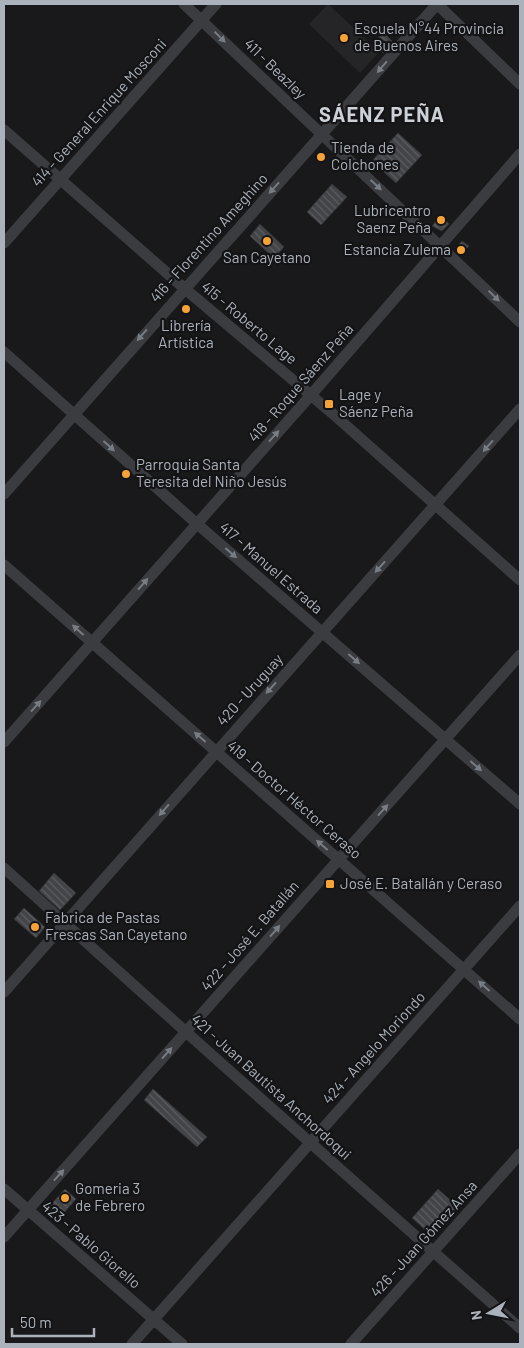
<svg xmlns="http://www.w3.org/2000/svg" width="524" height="1348" font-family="Barlow,sans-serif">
<defs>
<pattern id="building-back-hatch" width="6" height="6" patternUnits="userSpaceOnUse" patternTransform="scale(1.25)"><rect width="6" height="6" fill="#434448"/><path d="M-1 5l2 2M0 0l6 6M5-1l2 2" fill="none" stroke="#5b5d60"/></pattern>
</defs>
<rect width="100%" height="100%" fill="#19191b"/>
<path fill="#252528" d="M328,4L379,52L360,73L309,24Z"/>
<path fill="url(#building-back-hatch)" stroke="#333337" d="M383,32L393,42L383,53L374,44Z
M398,133L422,155L396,183L372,161Z
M332,184L347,197L321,225L307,212Z
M441,215L449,224L442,231L432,226Z
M260,224L284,247L274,258L250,236Z
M462,241L469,246L460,255L456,252L457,247Z
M54,873L76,893L60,910L39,891Z
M24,908L45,927L36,938L14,919Z
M153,1089L207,1137L197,1147L144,1100Z
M65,1189L76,1199L56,1222L47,1214V1209Z
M438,1189L459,1208L436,1234L431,1235L412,1218Z"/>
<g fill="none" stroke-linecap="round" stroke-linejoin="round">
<path stroke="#3a3c40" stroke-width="11" d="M184,4L520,322
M437,4L520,84
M4,130L184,288L332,413L520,580
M4,243L216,4
M4,352L196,523L520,804
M4,494L437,4
M4,565L520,1019
M4,742L311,395L520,154
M4,868C175,1023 347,1176 520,1328
M4,992L520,409
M4,1189L182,1344
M4,1237L520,655
M132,1344L520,906
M351,1344L520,1154"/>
</g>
<defs><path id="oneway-solid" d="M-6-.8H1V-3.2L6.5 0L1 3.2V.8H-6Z" transform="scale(1.25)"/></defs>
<g fill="#787d84">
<use href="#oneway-solid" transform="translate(220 37) rotate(44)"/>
<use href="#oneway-solid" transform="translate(382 67) rotate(131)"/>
<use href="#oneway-solid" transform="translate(376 185) rotate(43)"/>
<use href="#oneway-solid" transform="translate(274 188) rotate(132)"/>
<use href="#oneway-solid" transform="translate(494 296) rotate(44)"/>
<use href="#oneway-solid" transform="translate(142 335) rotate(131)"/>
<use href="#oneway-solid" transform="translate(274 436) rotate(-48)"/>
<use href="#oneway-solid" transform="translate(109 446) rotate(42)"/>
<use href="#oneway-solid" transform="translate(488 446) rotate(131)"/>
<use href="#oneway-solid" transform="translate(231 553) rotate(41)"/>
<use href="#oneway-solid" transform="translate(380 567) rotate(132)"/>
<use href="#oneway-solid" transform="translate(143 584) rotate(-49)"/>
<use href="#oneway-solid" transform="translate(78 630) rotate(-138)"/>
<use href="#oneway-solid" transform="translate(354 659) rotate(41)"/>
<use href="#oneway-solid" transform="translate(271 688) rotate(132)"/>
<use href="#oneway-solid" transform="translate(36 706) rotate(-48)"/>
<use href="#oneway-solid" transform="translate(200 737) rotate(-139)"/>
<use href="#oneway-solid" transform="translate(476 766) rotate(41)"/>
<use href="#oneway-solid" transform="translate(164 810) rotate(131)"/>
<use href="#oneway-solid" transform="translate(383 810) rotate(-48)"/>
<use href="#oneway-solid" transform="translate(322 845) rotate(-139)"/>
<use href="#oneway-solid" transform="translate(275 931) rotate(-49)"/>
<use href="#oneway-solid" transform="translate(484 986) rotate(-138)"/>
<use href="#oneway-solid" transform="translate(167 1053) rotate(-48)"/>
<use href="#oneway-solid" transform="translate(59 1175) rotate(-48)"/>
</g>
<g fill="#f5a338" stroke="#141416" stroke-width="2">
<circle cx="344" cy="38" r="5"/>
<circle cx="321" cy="157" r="5"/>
<circle cx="441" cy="220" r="5"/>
<circle cx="267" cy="241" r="5"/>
<circle cx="461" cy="250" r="5"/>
<circle cx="186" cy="309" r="5"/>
<rect x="324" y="399" width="10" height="10" rx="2.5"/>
<circle cx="126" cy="474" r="5"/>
<rect x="325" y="879" width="10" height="10" rx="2.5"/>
<circle cx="35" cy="927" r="5"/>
<circle cx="65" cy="1198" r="5"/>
</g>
<g text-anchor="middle" stroke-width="4.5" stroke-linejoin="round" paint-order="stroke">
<g font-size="15" fill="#abb2bb" stroke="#141416" text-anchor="start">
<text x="354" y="34">Escuela N°44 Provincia<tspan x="354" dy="17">de Buenos Aires</tspan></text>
<text x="331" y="153">Tienda de<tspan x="331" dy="17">Colchones</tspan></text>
<text x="431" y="216" text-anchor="end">Lubricentro<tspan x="431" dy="17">Saenz Peña</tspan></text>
<text x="451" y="255" text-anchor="end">Estancia Zulema</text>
<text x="267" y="263" text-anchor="middle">San Cayetano</text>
<text x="186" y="331" text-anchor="middle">Librería<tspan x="186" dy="17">Artística</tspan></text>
<text x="339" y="400">Lage y<tspan x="339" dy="17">Sáenz Peña</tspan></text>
<text x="136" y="470">Parroquia Santa<tspan x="136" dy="17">Teresita del Niño Jesús</tspan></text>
<text x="340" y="889">José E. Batallán y Ceraso</text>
<text x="45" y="923">Fabrica de Pastas<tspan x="45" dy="17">Frescas San Cayetano</tspan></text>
<text x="75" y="1194">Gomeria 3<tspan x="75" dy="17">de Febrero</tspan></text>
</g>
<g font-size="15" fill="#abb2bb" stroke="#141416">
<text transform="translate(275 69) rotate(44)" y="5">411 - Beazley</text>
<text transform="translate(99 113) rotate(-48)" y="5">414 - General Enrique Mosconi</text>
<text transform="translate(209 238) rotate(-48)" y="5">416 - Florentino Ameghino</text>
<text transform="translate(249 323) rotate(40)" y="5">415 - Roberto Lage</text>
<text transform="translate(301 383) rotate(-49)" y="5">418 - Roque Sáenz Peña</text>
<text transform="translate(271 568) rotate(41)" y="5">417 - Manuel Estrada</text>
<text transform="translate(250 690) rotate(-48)" y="5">420 - Uruguay</text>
<text transform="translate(294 800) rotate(41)" y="5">419 - Doctor Héctor Ceraso</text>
<text transform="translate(250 936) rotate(-49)" y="5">422 - José E. Batallán</text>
<text transform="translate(374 1048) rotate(-48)" y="5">424 - Angelo Moriondo</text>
<text transform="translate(271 1087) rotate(42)" y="5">421 - Juan Bautista Anchordoqui</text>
<text transform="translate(424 1239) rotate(-48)" y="5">426 - Juan Gómez Ansa</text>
<text transform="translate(91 1245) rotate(41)" y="5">423 - Pablo Giorello</text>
</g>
<g font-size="20" font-weight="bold" letter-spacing="1" fill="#ccd0d7" stroke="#141416">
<text x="382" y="122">SÁENZ PEÑA</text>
</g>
</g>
<rect width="524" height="1348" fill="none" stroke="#abb2bb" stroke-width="10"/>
<g transform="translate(489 1313) rotate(260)" stroke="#141416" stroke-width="4" paint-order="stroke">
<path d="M0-4L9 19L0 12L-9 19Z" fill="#abb2bb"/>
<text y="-8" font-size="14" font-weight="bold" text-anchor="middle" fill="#abb2bb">N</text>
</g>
<path d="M12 1328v8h82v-8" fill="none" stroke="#abb2bb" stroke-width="2.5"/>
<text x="20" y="1328" font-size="15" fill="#abb2bb" stroke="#141416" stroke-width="4" paint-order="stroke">50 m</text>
</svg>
